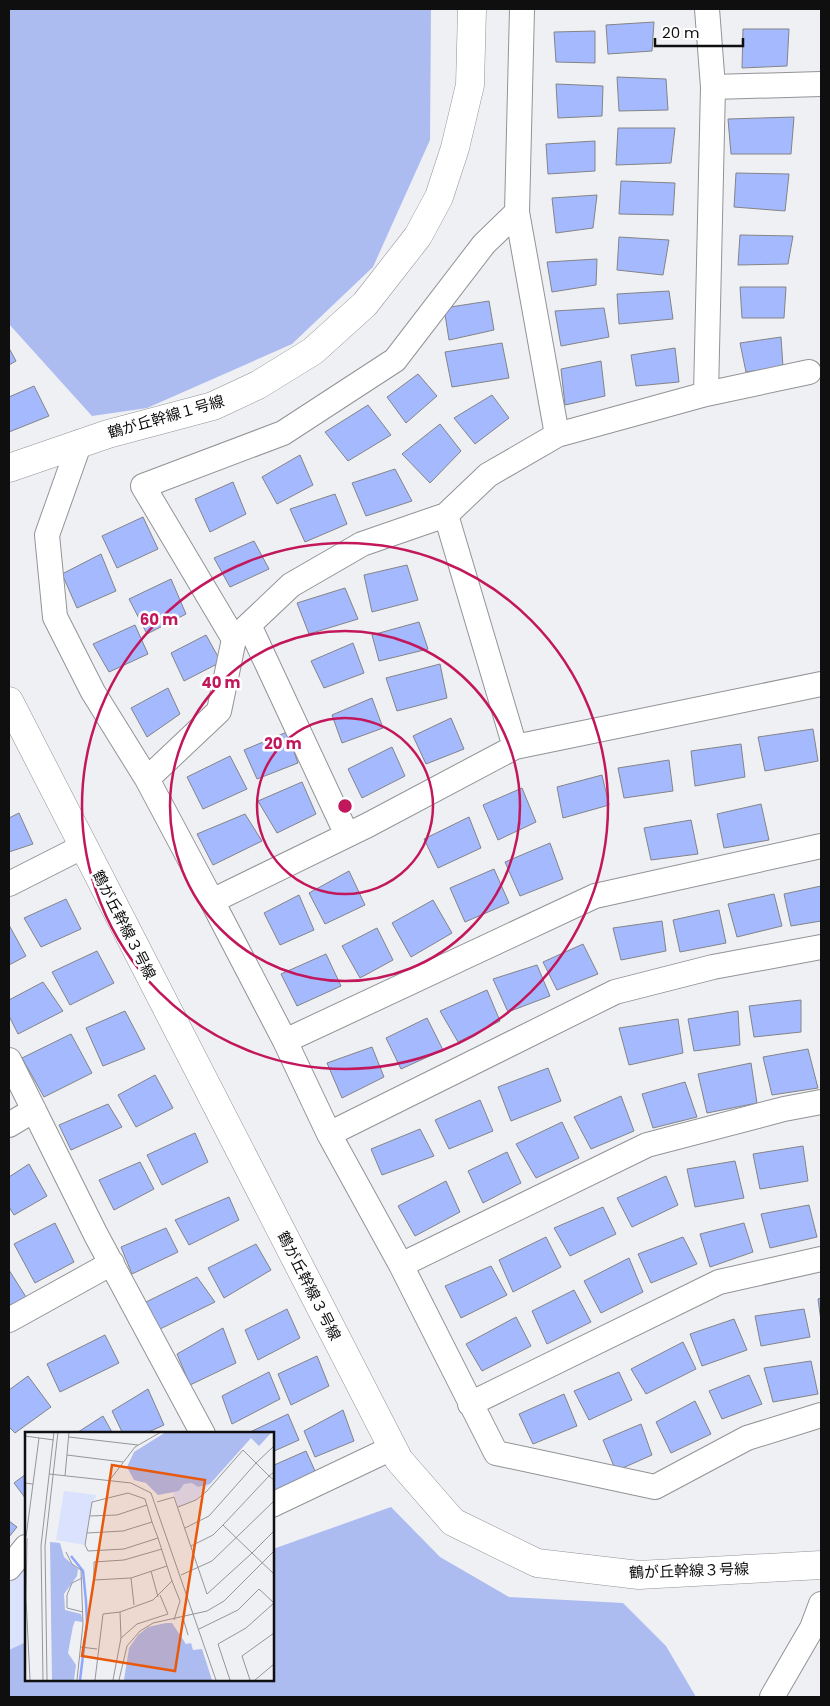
<svg xmlns="http://www.w3.org/2000/svg" width="830" height="1706" font-family="Poppins,'Noto Sans JP',sans-serif">
<rect width="100%" height="100%" fill="#eff0f4"/>
<path fill="#dae2fd" d="M26,1547V1642L9,1650V1568Z"/>
<path fill="#acbbf0" d="M9,9H431L430,140L373,267L292,344L147,408L92,416L9,324Z
M391,1507L440,1557L509,1597L623,1603L666,1646L696,1697H9V1650L26,1642V1680H272L273,1549Z"/>
<path fill="#a5b9ff" stroke="#838487" d="M654,22L652,51L608,54L606,25Z
M743,29H789L787,66L742,68Z
M595,31V63L556,62L554,32Z
M617,77L666,79L668,110L619,111Z
M556,84L603,86L602,116L558,118Z
M794,117L791,154H731L728,119Z
M618,128H675L671,163L616,165Z
M595,141V171L548,174L546,144Z
M736,173L789,174L785,211L734,207Z
M621,181L675,183L673,215L619,214Z
M597,195L593,228L556,233L552,198Z
M740,235L793,236L788,264L738,265Z
M619,237L669,240L663,275L617,270Z
M597,259L596,285L552,292L547,262Z
M740,287H786L784,318H742Z
M669,291L673,319L619,324L617,294Z
M489,301L494,330L449,340L444,308Z
M604,308L609,337L561,346L555,311Z
M781,337L783,367L746,372L740,343Z
M502,343L509,378L452,387L445,352Z
M9,348L16,361L9,365Z
M675,348L679,382L636,386L631,355Z
M601,361L605,396L565,405L561,369Z
M418,374L437,396L406,423L387,397Z
M34,386L49,416L9,432V397Z
M492,395L509,418L475,444L454,418Z
M368,405L391,435L348,461L325,432Z
M440,424L461,451L430,483L402,454Z
M300,455L313,485L277,504L262,477Z
M395,469L412,501L366,516L352,483Z
M233,482L246,514L210,532L195,499Z
M335,494L347,524L305,542L290,509Z
M143,517L158,549L117,568L102,536Z
M254,541L269,569L230,587L214,558Z
M101,554L116,591L77,608L62,574Z
M407,565L418,600L372,612L364,575Z
M171,579L186,614L147,634L129,599Z
M345,588L358,619L309,634L297,603Z
M419,622L428,649L379,661L372,635Z
M135,625L148,654L109,672L93,644Z
M206,635L221,662L184,681L171,653Z
M353,643L364,673L324,688L311,661Z
M440,664L447,698L397,711L386,678Z
M168,688L180,714L147,737L131,708Z
M372,698L383,728L342,743L332,715Z
M451,718L464,749L426,764L413,736Z
M813,729L818,761L765,771L758,737Z
M287,732L298,763L257,779L244,750Z
M741,744L745,777L695,786L691,751Z
M392,747L405,776L362,798L348,769Z
M230,756L247,789L203,809L187,777Z
M669,760L673,791L624,798L618,768Z
M602,775L609,805L563,818L557,787Z
M302,782L316,814L277,833L258,801Z
M522,788L536,822L498,840L483,805Z
M761,804L769,840L724,848L717,814Z
M19,813L33,844L9,852V818Z
M245,814L262,841L213,865L197,834Z
M469,817L481,848L438,868L424,839Z
M691,820L698,854L651,860L644,828Z
M550,843L563,879L520,896L505,862Z
M494,869L509,903L465,922L450,888Z
M349,871L365,905L325,924L309,893Z
M821,886V921L791,926L784,894Z
M774,894L782,926L737,937L728,904Z
M299,895L314,930L280,945L264,913Z
M66,899L81,929L41,947L24,918Z
M433,900L452,933L411,957L392,923Z
M719,910L726,943L680,952L673,920Z
M662,921L666,951L621,960L613,928Z
M9,925L26,956L9,965Z
M377,928L393,960L360,978L342,946Z
M583,944L598,974L557,990L543,962Z
M97,951L114,983L70,1005L52,972Z
M326,954L341,986L297,1006L281,974Z
M537,965L550,996L508,1012L493,979Z
M43,982L63,1011L18,1034L9,1016V1000Z
M487,990L500,1021L458,1042L440,1011Z
M801,1000V1032L754,1037L749,1006Z
M125,1011L145,1049L103,1066L86,1028Z
M738,1011L740,1045L694,1051L688,1019Z
M427,1018L443,1050L401,1069L386,1038Z
M678,1019L683,1053L629,1065L619,1028Z
M71,1034L92,1073L44,1097L22,1058Z
M372,1047L384,1077L342,1098L327,1063Z
M808,1049L818,1088L772,1095L763,1057Z
M751,1063L757,1103L707,1113L698,1074Z
M548,1068L561,1101L511,1121L498,1087Z
M155,1075L173,1108L136,1127L118,1095Z
M685,1082L697,1117L653,1128L642,1094Z
M621,1096L634,1131L591,1149L574,1117Z
M480,1100L493,1131L449,1149L435,1120Z
M108,1104L122,1127L71,1150L59,1125Z
M562,1122L579,1158L536,1178L516,1144Z
M420,1129L434,1156L382,1175L371,1149Z
M195,1133L208,1162L162,1185L147,1155Z
M803,1146L808,1181L760,1189L753,1154Z
M507,1152L521,1183L483,1203L468,1171Z
M735,1161L744,1198L695,1207L687,1169Z
M140,1162L154,1189L114,1210L99,1180Z
M29,1164L47,1196L14,1215L9,1207V1177Z
M666,1176L678,1205L632,1227L617,1198Z
M446,1181L460,1212L415,1236L398,1206Z
M229,1197L239,1220L189,1245L175,1220Z
M809,1205L817,1237L770,1248L761,1214Z
M603,1207L616,1234L570,1256L554,1228Z
M55,1223L74,1262L35,1283L14,1244Z
M744,1223L753,1252L710,1267L700,1234Z
M166,1228L178,1252L132,1274L121,1247Z
M546,1237L561,1267L513,1292L499,1260Z
M683,1237L697,1264L651,1283L638,1254Z
M256,1244L271,1270L224,1298L208,1268Z
M629,1258L643,1292L601,1313L584,1281Z
M491,1266L507,1295L461,1318L445,1286Z
M9,1270L26,1297L9,1308Z
M197,1277L215,1302L158,1330L144,1303Z
M574,1290L591,1322L547,1344L532,1311Z
M821,1298V1321L818,1299Z
M287,1309L300,1338L258,1360L245,1330Z
M804,1309L810,1337L761,1346L755,1316Z
M516,1317L531,1346L482,1371L466,1344Z
M734,1319L747,1350L702,1366L690,1334Z
M223,1328L236,1363L190,1385L177,1354Z
M105,1335L119,1363L60,1392L47,1364Z
M683,1342L696,1369L646,1394L631,1369Z
M317,1356L329,1386L291,1405L278,1374Z
M811,1361L818,1394L773,1402L764,1368Z
M269,1372L280,1399L232,1424L222,1396Z
M619,1372L632,1400L589,1420L574,1391Z
M749,1375L762,1404L722,1419L709,1391Z
M28,1376L51,1407L15,1433L9,1427V1390Z
M148,1389L164,1425L144,1434H123L112,1411Z
M564,1394L577,1426L533,1444L519,1414Z
M695,1401L711,1434L671,1453L656,1422Z
M343,1410L354,1441L315,1457L304,1431Z
M288,1414L299,1440L272,1452V1434H246Z
M103,1416L113,1434H75Z
M641,1424L652,1455L616,1471L603,1440Z
M306,1451L316,1473L272,1495V1466Z
M26,1474V1499L14,1483Z
M9,1521L17,1527L9,1537Z"/>
<g fill="none" stroke-linecap="round" stroke-linejoin="round">
<defs>
<path id="minor" d="M522,9L517,212L557,435
M707,9L713,87L706,394L557,435L488,475L446,515L362,544L291,585L234,639L219,711L147,779L212,901L368,825L515,747L821,684
M713,87L821,84
M706,394L809,372
M80,442L47,535L55,617L93,692L147,779
M446,515L515,747
M249,625L347,835
M234,639L143,486L283,433L395,360L484,244L517,212
M9,884L84,846
M212,901L285,1041L329,1134L401,1265L496,1453L655,1487L747,1438L821,1415
M285,1041L595,896L821,846
M9,1060L96,1235L203,1434
M9,1125L34,1110
M329,1134L615,992L713,967L821,947
M401,1265L647,1145L784,1109L821,1102
M9,1320L112,1263
M470,1404L719,1282L821,1259
M272,1505L392,1448
M9,1568L26,1547
M772,1697L812,1628L821,1604"/>
<path id="tertiary" d="M9,468L108,434L213,406L258,385L313,351L365,304L418,236L439,197L455,148L470,85L472,9
M9,701L399,1460L453,1522L537,1563L639,1575L821,1565"/>
</defs>
<use href="#minor" stroke="#929396" stroke-width="26"/>
<use href="#tertiary" stroke="#929396" stroke-width="29"/>
<use href="#minor" stroke="#fff" stroke-width="24"/>
<use href="#tertiary" stroke="#fff" stroke-width="28"/>
</g>
<g fill="none" stroke="#c2185b" stroke-width="2.5">
<circle cx="345" cy="806" r="88"/>
<circle cx="345" cy="806" r="175"/>
<circle cx="345" cy="806" r="263"/>
</g>
<g text-anchor="middle" stroke-width="5" stroke-linejoin="round" paint-order="stroke">
<g font-size="15" fill="#0f0f10" stroke="#fff">
<text transform="translate(166 417) rotate(-16)" y="5">鶴が丘幹線１号線</text>
<text transform="translate(124 925) rotate(63)" y="5">鶴が丘幹線３号線</text>
<text transform="translate(309 1286) rotate(63)" y="5">鶴が丘幹線３号線</text>
<text transform="translate(689 1571) rotate(-2)" y="5">鶴が丘幹線３号線</text>
</g>
</g>
<g transform="translate(25 1432)">
<rect width="249" height="249" fill="#eff0f4"/>
<path d="M167,51L173,55L185,52L171,68L153,75L148,60L154,59L159,52ZM39,59L72,63L67,70L60,113L31,108Z" fill="#dae2fd"/>
<path d="M141,0H247L234,14L226,6L185,52L173,55L167,51L159,52L154,59L133,63L121,51L109,48L102,35L109,20ZM25,110L35,111L39,125L53,137L52,144L39,162L40,178L56,182L58,190L50,189L48,194L43,221L51,233L49,248H27ZM141,191H147L161,212L166,211L168,218L177,217L187,248H99L104,216L113,203L123,195Z" fill="#acbbf0"/>
<path fill="none" stroke="#90a6fd" stroke-width="2.5" d="M46,124L58,139L61,169L62,191L55,248"/>
<path fill="none" stroke="#959699" stroke-width="1" d="M0,4L29,8M44,5L113,13M42,23L98,30M24,42L106,51L126,61L191,248M40,44L44,0M84,49L110,15L136,0M0,51L8,52L14,6M132,70L149,65L182,162L227,121L249,142M153,75L171,68L182,59L218,18L231,31L249,14M65,84L92,83L122,73M198,93L244,44L249,48M160,96L184,84L231,31L244,44L249,40M62,101L98,99L127,90M1,105L8,52M133,106L99,117L63,119L60,113L67,70L103,61L120,67L127,90L133,106L142,134M166,114L188,103L198,93L227,121L249,99M41,120L47,132L56,138L58,192L52,248M126,139L133,165M156,143L187,129L249,69M57,146L47,151L42,163V176L58,180M106,146L109,173M147,149L155,169L149,188M1,166L5,248M1,166L2,106M158,186L163,203M174,197L213,178L234,157L249,171M96,206L112,192L143,182L135,163M55,215L72,217M18,248L16,114L29,0M22,248L20,114L33,0M70,248L78,182L95,180L128,168L147,149L142,134L106,146L69,148V130L99,128L137,117M88,248L96,206L95,180M94,248L102,214L115,199L128,191L182,179L199,169L249,119M205,248L193,212L221,196L249,171M225,248L217,224L249,201M230,248L249,232"/>
<path fill="#e8590c" fill-opacity="0.15" stroke="#e8590c" stroke-width="2.5" d="M87,33L180,48L150,239L57,224Z"/>
<rect width="249" height="249" fill="none" stroke="#0f0f10" stroke-width="2.5"/>
</g>
<circle cx="345" cy="806" r="8" fill="#c2185b" stroke="#fff" stroke-width="2.5"/>
<g font-size="15" text-anchor="middle" font-weight="bold" fill="#c2185b" stroke="#fff" stroke-width="5" stroke-linejoin="round" paint-order="stroke">
<text x="159" y="625">60 m</text>
<text x="221" y="688">40 m</text>
<text x="283" y="749">20 m</text>
</g>
<rect width="830" height="1706" fill="none" stroke="#0f0f10" stroke-width="20"/>
<path d="M655 38v8h88v-8" fill="none" stroke="#0f0f10" stroke-width="2.5"/>
<text x="662" y="38" font-size="15" fill="#0f0f10" stroke="#ffffff" stroke-width="4" paint-order="stroke">20 m</text>
</svg>
